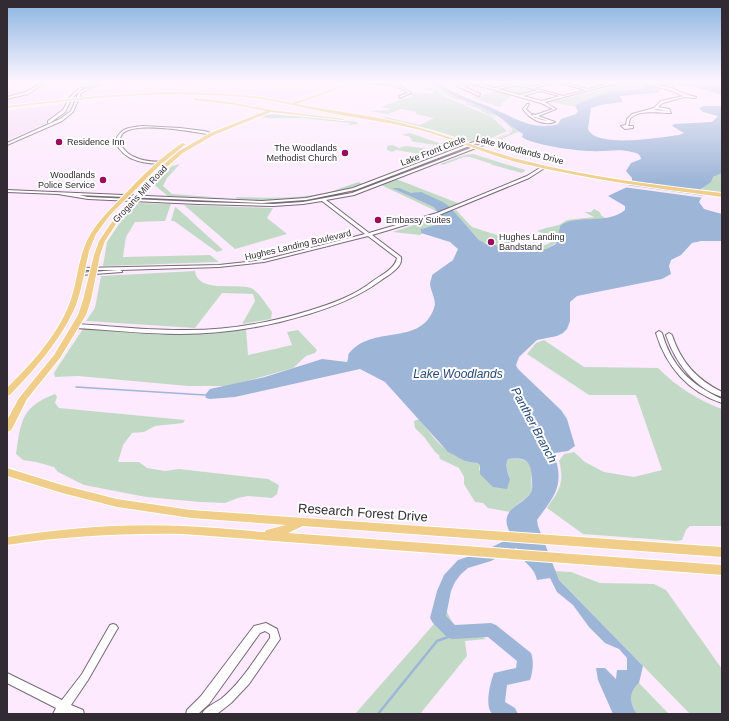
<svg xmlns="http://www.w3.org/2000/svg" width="729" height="721" font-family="Helvetica,sans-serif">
<rect width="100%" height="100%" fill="#fdeafe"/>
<path fill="#f5dcf6" d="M7,81H68L83,82L78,85L71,87L59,99L7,105Z
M105,81H349L287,100L221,94L184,92L79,98L82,93L88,89Z
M62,104L66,105L57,116L44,124L7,140V111Z"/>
<path fill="#c2dac5" d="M418,81H424L446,97L492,117L507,131L491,138L469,141L430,129L383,118L386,117L420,125L434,118L415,114L417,112L401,109L388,114L370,111L390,110L391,109L381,107L405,98H413L411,97L413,96L408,95L412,93H435Z
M426,81H430L444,91L494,113L519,132L515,133L496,142L495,140L511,133L512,129L499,117L489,113L497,118L511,130C508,135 499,138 494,139L508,133L510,129L496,118L481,111L482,110L465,104L467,103L464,101C450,99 438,90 426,81Z
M629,81L636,83L635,84L644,85L643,88C634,92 622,90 612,91C607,92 577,103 575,106H568L551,102L615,86Z
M518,85L537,90H538L519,95L497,90Z
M498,91L513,95L501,104V106L499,107L472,97Z
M265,114L323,118L357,122L358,124L349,125L350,123L302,118H268L260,117Z
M410,133L451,147L415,142L411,141L412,139L408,136L401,135Z
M393,145L399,148L406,146L445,151L427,160L422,159L427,155L396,150L392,152L387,150V146Z
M473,154L525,170V171L522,173L493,165H491L492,164L470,157H464L443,165L440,164L465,155Z
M180,164L167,178L163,186L172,194L226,198L168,196L152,183L172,166Z
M722,173V193L701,190L713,177Z
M396,179L458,203L455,205L436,211L381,185Z
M359,182L362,184C328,196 293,201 257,200C250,199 242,200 235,198L237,197C267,198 297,199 326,193C337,190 348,185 359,182Z
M139,203L171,204L165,221L135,222L126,237L123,257L210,255L219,262L103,266L107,242L119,224L123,216L133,205Z
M184,205L273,208L267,218L287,234L235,249Z
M175,207L178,209L223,250L217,252L174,221H171Z
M594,209L600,212L601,215L605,218L560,226L556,243L546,249L539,250L482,243L453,211L456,210L472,227L500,236L497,238L502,240L504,239C520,249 537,251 553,241L548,235L537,231L546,228L559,225L567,220L594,217L584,212H591Z
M440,216L443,220C438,226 431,227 423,228L421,233L422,234L420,235L393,232Z
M195,271C197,293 236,283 251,288C259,292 266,304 272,312L271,319L242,324L255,301L253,294L222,293L195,328L86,321L95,308L101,276Z
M83,329L170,334H199L246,329L248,355L292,345L287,332L298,330L317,350L315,353L306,356L293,368L229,386H188L78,376L55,377L54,373L57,368Z
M544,340L584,367L658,368C677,387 698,400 722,409V526H690L686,530L682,540L677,541L583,534L547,508C559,490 565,483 559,461L564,454L574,452L585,462L604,472L634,477L662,470L636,395H589L527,354L536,343Z
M55,394L57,397L55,403L59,408L185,420L183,423L155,426L144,432L132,433L123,445L118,462H139L147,468L165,471L179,469L268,479L279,485L277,494L272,498L248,496L238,498L225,503L200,502L146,497L84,485L58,472L54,467L36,462L23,460L16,454C21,421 21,407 55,394Z
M419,419C429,431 440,448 454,455C461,459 475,461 480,465L479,470L510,479C507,473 505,464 508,459C536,457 530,468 532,490C528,500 516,502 510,512L488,508L483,503L475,502L464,484V477L459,468L440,459L439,455L435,452L425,438L415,428L414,421Z
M555,571L571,572L600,583L654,584L666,590L722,669V714H690L559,580Z
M438,605H443L455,627L480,628L478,634L486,639L465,641L467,656L420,714H355L434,624Z
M639,683L669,714H637C629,704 629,691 639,683Z"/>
<path fill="#9db5d7" d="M430,81C439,81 445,88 454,92C467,99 481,103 494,109C515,118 534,131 558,124L561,119L576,114L578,111L575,106C577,103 607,92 612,91C622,90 631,91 641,89L643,88L645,84L652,81H722V95C704,89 679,82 661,88L659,92L654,93L620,96L623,102L600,105L591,108L588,129C596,149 662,137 679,135L684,133L672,126L674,124L712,122L718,116L703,112L699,108L704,106H722V173L713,177L711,182L701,189L703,195L699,202L704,209L722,214V241H701L692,243L681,255L671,260L669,266L671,274L662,279L577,296L570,302V321L567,329L563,333L557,336L537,340L519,357L516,365L518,369L561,410L567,419L575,446L568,451L555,453L554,454C565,485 555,495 537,520L538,526L559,580L643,666L639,683C629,691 629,704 637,714H613L598,680L596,668H605L616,679L617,670H627V658L619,649L605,643L589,627L573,605L557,592L550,578L537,580C534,568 529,567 522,558C518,553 509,532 507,525C503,507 525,504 531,492C533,489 532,484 532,480C531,461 527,457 508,459C505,464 507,473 510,479L507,489L493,487L480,474V465L477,463L465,461L448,452L385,382L360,369L235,397L210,399L206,398L205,395L210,389L265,377L322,359L347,362C349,358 347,354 351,351C376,325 421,346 434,308C437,301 431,292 430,284C430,281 432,278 432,275L453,260L458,249L450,242L421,233V229L436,225L443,220L434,207L392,188H399L411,193L421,192L443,202L450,207L479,240L486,244L539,250L546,249L556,244L560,226C574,214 608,225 625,210V206L608,196L625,188L632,183V178L626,171L631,163L641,159C640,154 637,153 632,152C619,148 605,152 592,151C577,151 532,145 522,137L523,134C512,128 504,119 493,113C471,101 448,96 430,81Z"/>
<path fill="#fdeafe" d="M626,185L705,196L704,198L623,187Z"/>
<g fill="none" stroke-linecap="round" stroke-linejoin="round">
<path stroke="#9db5d7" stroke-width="1.5" d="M76,387L205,395"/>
<path stroke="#9db5d7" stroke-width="2.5" d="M378,714L437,641L448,637L452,632"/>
<path fill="#9db5d7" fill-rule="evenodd" d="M522,525L527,526L529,530L520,546L491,561L468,568L461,574L455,582L451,591L446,616L455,625L491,623L496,625L531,653C534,661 533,671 530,680L507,685L505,702L515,708L518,714H493C484,708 490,683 494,673L516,668L517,661L488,637L452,639L447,637L433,623L430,618L437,591L444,575L458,560L482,552L510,538L517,526Z"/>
<defs>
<path id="minor" d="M46,81H48L28,94L7,99V97L26,92Z
M87,81H104L81,93L73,112L62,121L7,145V143L60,119L71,111L79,92L98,83L88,82Z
M358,81C374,81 400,82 411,93L400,98L399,96L408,93C396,82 375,84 359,82Z
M451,81H453L461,85L472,82L485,81L476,83L495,88L514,84L505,81L532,87L553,81H558L588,89L604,85L590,81L607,84L621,81H624L545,102L556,109L538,116L555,122C543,126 529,119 523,109L527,104H529L526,109L533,116V114L535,115L553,109L541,103L473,84L463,86L480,94L479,96L459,87ZM556,82L586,90L563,96L534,88ZM517,85L538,90L520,95L498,89ZM540,91L560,96L542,101L523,96ZM533,117H535L548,121L542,120Z
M632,81L672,88L685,94L696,97L695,98L684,97L663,103L658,107L669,109L671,113C661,113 637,109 630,119C629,121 629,124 628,126H633V128L625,129L621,126L626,125L627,119L632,114L654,108L661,101L683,96L670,90ZM657,109L667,111L654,110Z
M81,87L83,88L72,98L65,112L50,123H48V121L63,110L70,97Z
M142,126L180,128L204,131L214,134L212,135C195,132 137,121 123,133C121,135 120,138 119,141C127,161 149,162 168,162L170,163L168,164C148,164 124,163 115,141C122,127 128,128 142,126Z
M484,138L494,141L354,195L326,200L369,233L437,213L527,176L543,166L546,167L529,178L439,215L372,235L401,257C403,268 388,275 380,281C358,297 335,306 309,314C267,327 223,334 180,334C145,334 110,330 76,328L73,326L76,324C110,326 145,330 179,330C222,331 266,324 308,311C331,304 354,296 373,281C381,275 395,269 397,258L368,236L264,262L219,267L120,270L122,271V272L80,275H78V273L118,270H79V268H81L219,265L264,260L365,234L322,201L303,204L273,206L199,204L88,199L58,194L7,192V190L262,201L306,198L353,188ZM485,140L489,141L352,193L303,202L273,204L199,202L88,197L79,195L262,203L306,200L355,190Z
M659,331L662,333C672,367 690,384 722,399V403C688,392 666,366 656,333Z
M669,333L672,335C681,362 696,379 722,392V397C694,388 675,362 666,335Z
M266,623L277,629L280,639L249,684L231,703L217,714H202C205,707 215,703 221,699C241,683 255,659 270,638V634L265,631L260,633L209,704L198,714H186L187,710L201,696L254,626Z
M113,624L116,625L118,628L116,631L88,680L71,705L83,710L84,714H68L65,713L64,714H53L56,708L7,683V673L62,700L82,674L110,625Z"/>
<path id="major" d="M356,81H361L296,104C332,111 370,115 406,124C445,134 483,150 522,160C587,177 655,185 722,193V197C654,188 587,179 520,163C489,155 458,141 427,132C395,123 362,119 330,113C304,108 278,101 251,98C170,89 88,98 7,108V106L98,96L159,92L221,93L261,97L292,103Z
M194,98L229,102L271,110L345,119L343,120L271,112L214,135L183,153L168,166L122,215L105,241L100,255L91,300L86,315L60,358L27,399L12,429L10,431L7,432V420L19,398L54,355L78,315L83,300L94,255L99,241L118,213L164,164L179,151L210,133L266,111L229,104L193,100Z
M182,143L186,144L158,167L110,215L96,234L89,251C85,269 82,288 76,305C62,339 35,369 10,395L7,396V388C33,362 61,332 72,296C78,276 79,254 90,235C99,219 113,207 125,194C143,175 161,157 182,143Z
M7,468L62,485L117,499L191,510L722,547V557L303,526L288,533L722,565V575L183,534C124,533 66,536 7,545V537C65,528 124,523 183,526C211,527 238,530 265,532L266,530L286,525L191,518L117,507L62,493L7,476Z"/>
</defs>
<use href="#minor" stroke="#796879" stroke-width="2"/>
<use href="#major" stroke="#fff" stroke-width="2"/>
<use href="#minor" fill="#fff" fill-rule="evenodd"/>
<use href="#major" fill="#f0cd89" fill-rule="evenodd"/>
</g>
<linearGradient id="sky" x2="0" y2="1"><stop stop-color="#8ab4e1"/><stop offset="0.45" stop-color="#fef6ff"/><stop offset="1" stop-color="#fef6ff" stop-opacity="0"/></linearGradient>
<rect width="729" height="182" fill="url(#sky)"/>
<g fill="#9b0c5d" stroke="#fefefe" stroke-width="1.5">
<circle cx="59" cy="142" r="4"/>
<circle cx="345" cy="153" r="4"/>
<circle cx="103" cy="180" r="4"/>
<circle cx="378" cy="220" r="4"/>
<circle cx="491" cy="242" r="4"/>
</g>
<g text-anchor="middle" stroke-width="4" stroke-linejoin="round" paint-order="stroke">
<g font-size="9" fill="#322b33" stroke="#fefefe" text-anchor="start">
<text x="67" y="145">Residence Inn</text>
<text x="337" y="151" text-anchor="end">The Woodlands<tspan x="337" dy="10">Methodist Church</tspan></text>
<text x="95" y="178" text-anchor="end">Woodlands<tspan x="95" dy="10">Police Service</tspan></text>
<text x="386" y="223">Embassy Suites</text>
<text x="499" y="240">Hughes Landing<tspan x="499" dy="10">Bandstand</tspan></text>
</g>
<g font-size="9" fill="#322b33" stroke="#fefefe">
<text transform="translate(520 150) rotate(15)" y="3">Lake Woodlands Drive</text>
<text transform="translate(433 151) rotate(-21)" y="3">Lake Front Circle</text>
<text transform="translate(140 194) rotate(-47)" y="3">Grogans Mill Road</text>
<text transform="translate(298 245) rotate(-13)" y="3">Hughes Landing Boulevard</text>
</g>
<g font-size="12" font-style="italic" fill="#284976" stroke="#fefefe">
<text x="458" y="378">Lake Woodlands</text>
<text transform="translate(534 425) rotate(62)" y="4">Panther Branch</text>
</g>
<g font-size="13" fill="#322b33" stroke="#fefefe">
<text transform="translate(363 512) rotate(4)" y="5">Research Forest Drive</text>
</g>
</g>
<rect width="729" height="721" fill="none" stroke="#322b33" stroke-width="16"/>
</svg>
